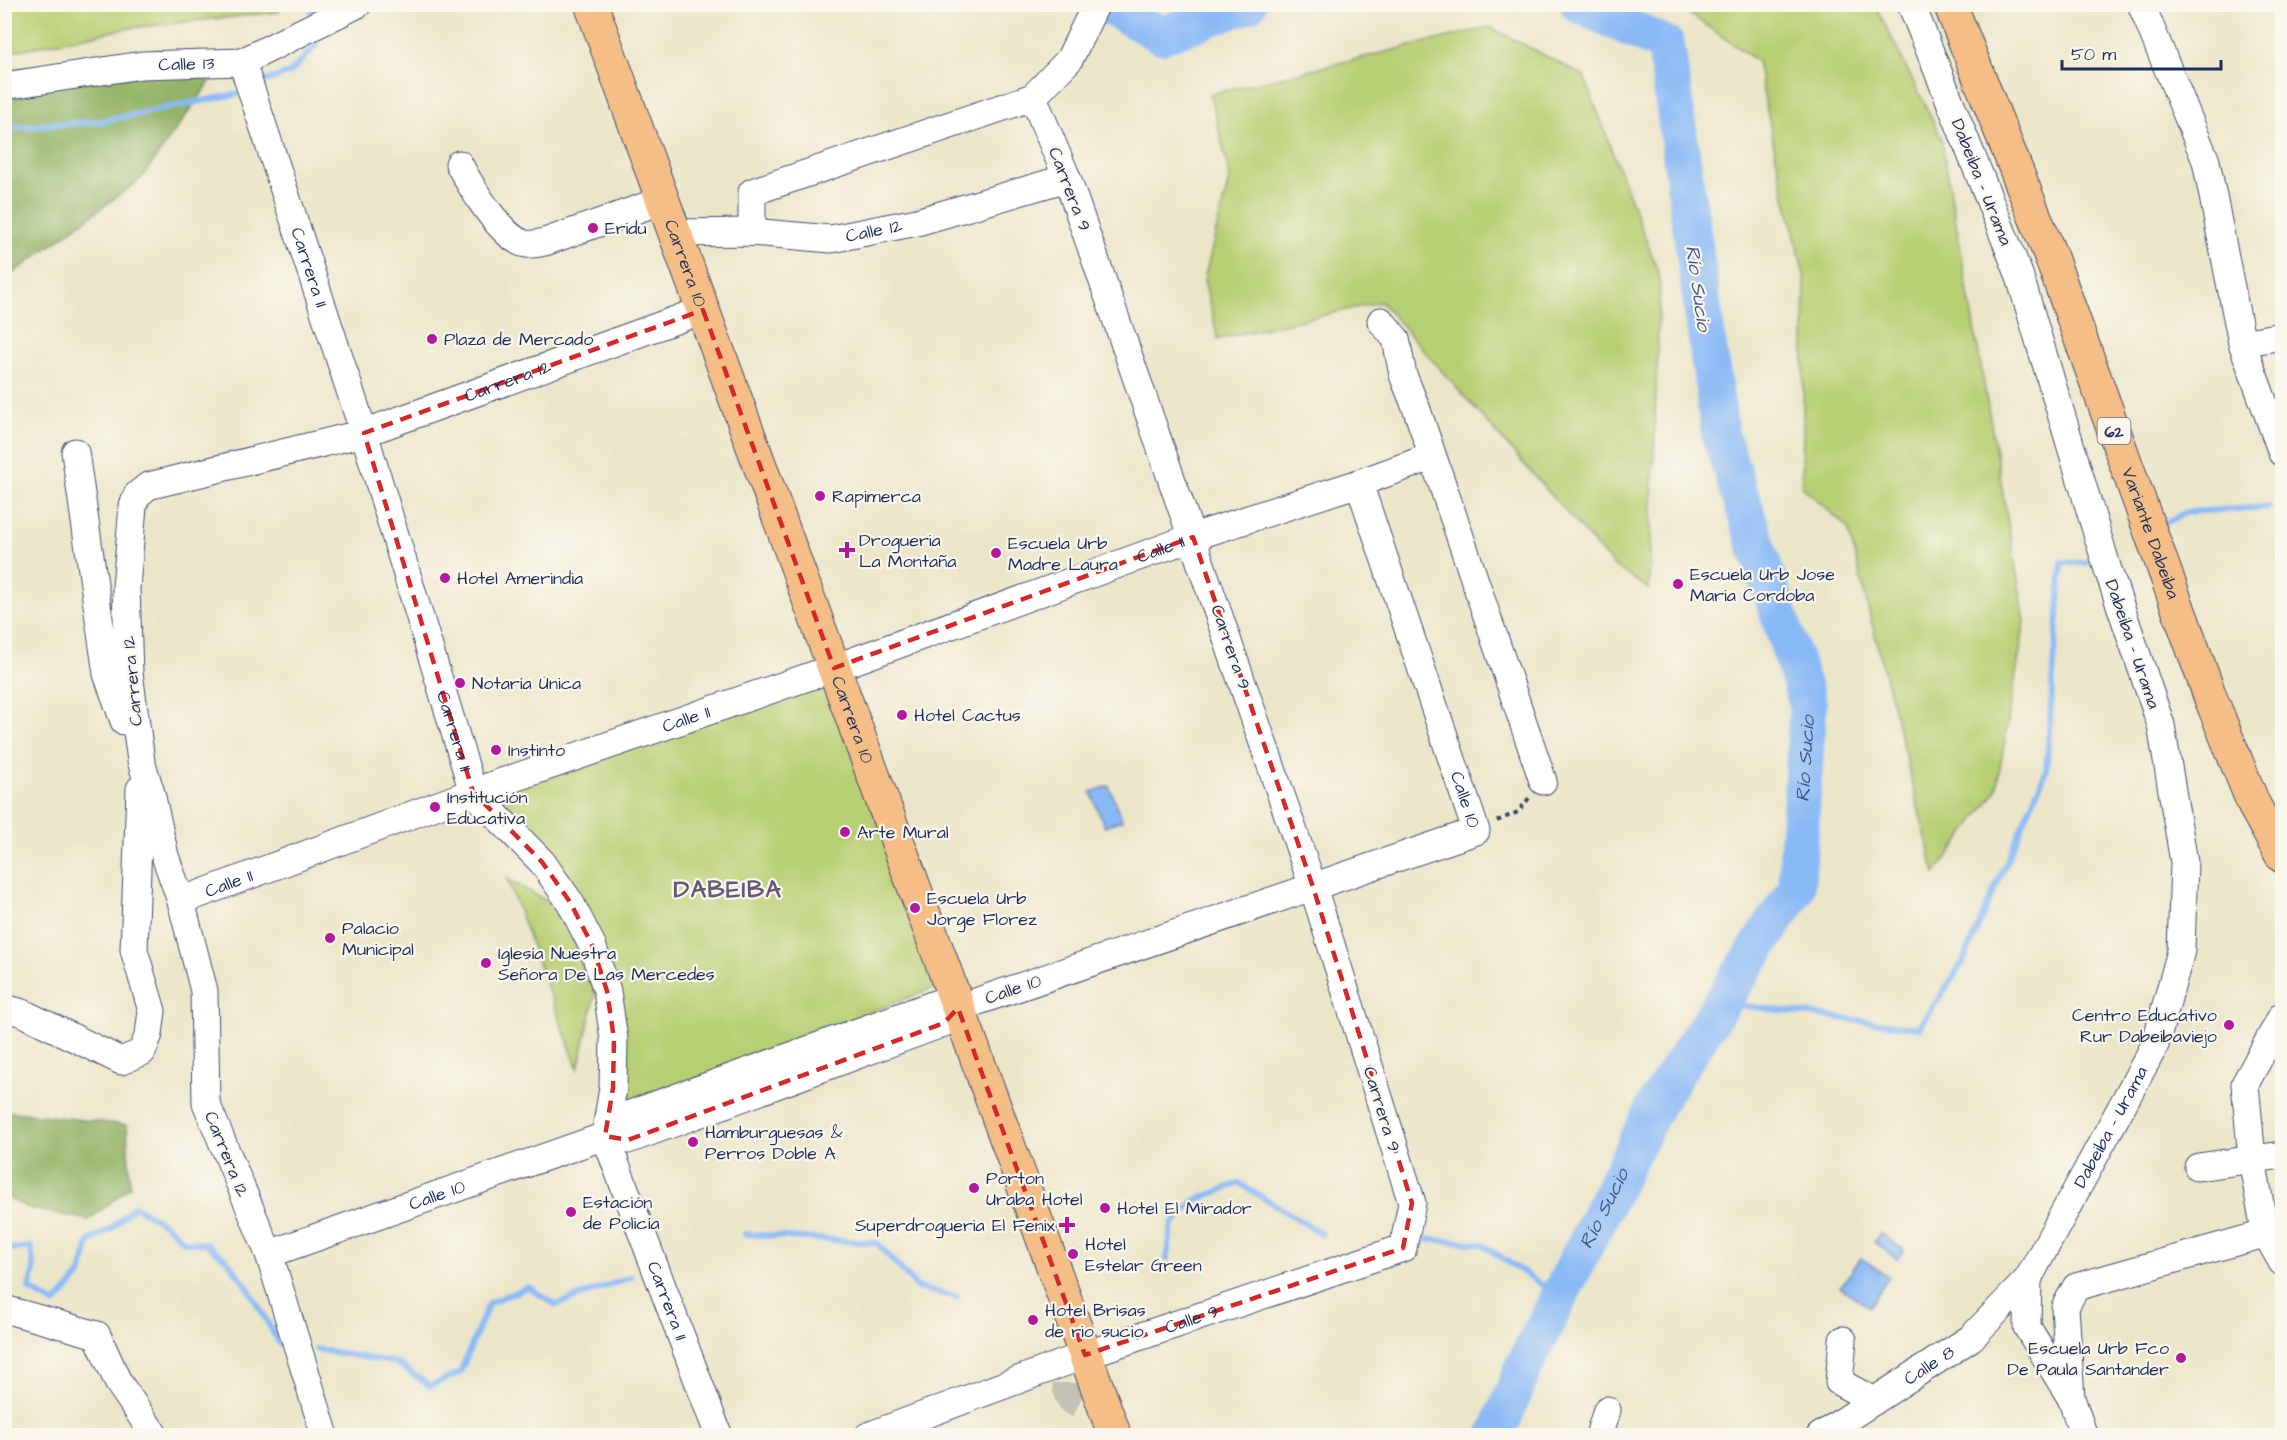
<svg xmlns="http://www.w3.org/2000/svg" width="2287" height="1440" font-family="'Architects Daughter',sans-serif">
<rect width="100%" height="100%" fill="#fbf7ec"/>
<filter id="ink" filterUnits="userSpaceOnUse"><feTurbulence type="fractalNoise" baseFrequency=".0167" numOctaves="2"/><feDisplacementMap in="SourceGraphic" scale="12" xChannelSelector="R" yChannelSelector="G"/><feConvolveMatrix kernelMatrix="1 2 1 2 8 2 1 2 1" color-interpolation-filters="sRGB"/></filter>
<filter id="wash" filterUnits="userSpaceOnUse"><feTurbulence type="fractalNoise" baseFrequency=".008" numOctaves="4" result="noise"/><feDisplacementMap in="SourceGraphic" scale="24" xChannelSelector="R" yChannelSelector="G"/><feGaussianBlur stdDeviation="1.35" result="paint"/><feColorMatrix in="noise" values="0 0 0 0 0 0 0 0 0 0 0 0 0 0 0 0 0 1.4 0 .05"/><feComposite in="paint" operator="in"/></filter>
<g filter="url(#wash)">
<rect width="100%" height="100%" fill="#ece6c9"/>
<path fill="#b8cf73" stroke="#6a7f68" stroke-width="1.5" d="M12,5V4L280,5L279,12L129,28L13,51Z
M1677,5H1875L1941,137L2025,621L1996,791L1935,874L1848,528L1802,487L1805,279L1780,175L1757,61Z
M1490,27L1584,76L1660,277L1649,589L1613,565L1381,302L1218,339L1204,280L1230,176L1210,94Z
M826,683L938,986L620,1109L613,981L481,791Z
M507,879L561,909L595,994L578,1069Z"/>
<path fill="#92b265" stroke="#567062" stroke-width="1.5" d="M158,50L210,82L141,179L5,279V73L11,70Z
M4,1111L127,1125L130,1187L89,1220L27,1208L5,1196Z"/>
<path fill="#8abaf6" stroke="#5274aa" stroke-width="1.5" d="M1109,786L1122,820L1104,826L1091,792Z
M1880,1233L1904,1250L1897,1259L1874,1242Z
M1861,1258L1889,1277L1869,1307L1840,1287Z"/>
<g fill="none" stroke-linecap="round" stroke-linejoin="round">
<path stroke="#8abaf6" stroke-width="6" d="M310,4L312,19
M257,84L291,72L316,45
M4,128L102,121L237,94
M2159,526L2187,512L2269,507
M1721,1003L1919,1028L1963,962L2046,771L2062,562L2087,563
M745,1234L877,1243L918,1288L957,1297
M1427,1239L1481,1244L1559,1296
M4,1250L31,1247L34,1272L29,1289L55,1304L81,1274L89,1241L111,1229L134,1206L166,1225L185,1242L206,1244L226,1259L247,1286L279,1343L285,1344
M1167,1259L1172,1225L1194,1201L1239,1183L1322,1234
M316,1349L397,1363L430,1386L460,1373L489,1303L528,1287L556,1305L631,1277"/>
<g stroke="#8abaf6" stroke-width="38">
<path d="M1106,4L1161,35L1248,4"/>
<path id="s1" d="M1496,1436L1524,1366L1658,1100L1796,889L1808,704L1720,434L1666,45L1579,4"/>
</g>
</g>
</g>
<g filter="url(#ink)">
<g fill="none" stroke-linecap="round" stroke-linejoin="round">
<path stroke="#c2c1b4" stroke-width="27" stroke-dasharray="27 14" stroke-linecap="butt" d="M1066,1383C1066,1398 1070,1402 1084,1407"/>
<defs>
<g id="minor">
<path d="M2141,4L2206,161L2242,343L2282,453"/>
<path id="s2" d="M242,62L364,433L473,792L542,862L570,902L592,945L607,991L614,1039L613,1088L605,1136L719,1436"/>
<path id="s3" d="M4,86L142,65L242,62L358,4"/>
<path d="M459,164C470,185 502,240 526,244C531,245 539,243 545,242L663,200"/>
<path d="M752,232V192L1033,97L1069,60L1096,4"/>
<path id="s4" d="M675,233L752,232L831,239L917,222L1067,178"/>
<path d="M1381,321L1396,339L1403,375L1417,410L1543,781"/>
<path d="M2242,343L2282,336"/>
<path d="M75,452L107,674L124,721"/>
<path d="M1359,483L1431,457"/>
<path id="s5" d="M181,901L473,792L834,668L1193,537L1359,483L1476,831L958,1008L944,1023L628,1140L605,1136"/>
<path d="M4,1008L23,1013L121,1061L142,1052L149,1034L152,1011L134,950L140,789"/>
<path d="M2282,1016L2245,1084L2252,1159L2265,1232L2282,1262"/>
<path d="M2198,1167L2282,1155"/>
<path id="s6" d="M269,1254L605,1136L622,1117L938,1003L958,1008"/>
<path d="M2028,1279L2027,1327L2071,1398L2084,1436"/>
<path d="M4,1309L97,1335L118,1382L155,1436"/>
<path d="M1843,1340L1839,1382L1874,1401"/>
<path d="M2071,1398L2065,1307L2076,1287L2282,1229"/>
<path id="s7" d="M325,1436L269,1254L206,1103L204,991L181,901L165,856L151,793L141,761L129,673L126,587L133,506L137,495L148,486L364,433L703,310"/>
<path id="s8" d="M868,1436L1085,1355L1403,1248L1412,1203L1313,887L1067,178L1033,97"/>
<path d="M1599,1436L1607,1410"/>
<path id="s9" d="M1820,1436L1971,1338L2028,1279L2155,1045L2181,951L2184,862L2161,725L2108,570L2019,274L1911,4"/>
</g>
<g id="major">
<path id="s10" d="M591,4L1115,1436"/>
</g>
<g id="highway">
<path id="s11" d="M1950,4L2051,257L2211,699L2254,805L2282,856"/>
</g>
</defs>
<use href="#minor" stroke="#3a4a6e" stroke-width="29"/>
<use href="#major" stroke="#3a4a6e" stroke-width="35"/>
<use href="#highway" stroke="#3a4a6e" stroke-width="35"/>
<path stroke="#3a4a6e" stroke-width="4" stroke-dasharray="4.5 4.5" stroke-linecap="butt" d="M1497,821L1518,812L1529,798"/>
<use href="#minor" stroke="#fff" stroke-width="27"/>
<use href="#major" stroke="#f6be87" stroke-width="33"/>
<use href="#highway" stroke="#f6be87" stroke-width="33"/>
</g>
</g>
<path fill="none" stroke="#d62828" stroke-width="4.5" stroke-dasharray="12 8" stroke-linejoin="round" d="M703,310L834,668L1193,537L1313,887L1412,1203L1403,1248L1085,1355L958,1008L944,1023L628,1140L605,1136L613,1088L614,1039L607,991L592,945L570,902L542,862L473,792L364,433Z"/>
<g fill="#b5179e" stroke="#fbf7ec" stroke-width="2">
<circle cx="593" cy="228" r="6"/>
<circle cx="432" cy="339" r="6"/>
<circle cx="820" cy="496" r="6"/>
<path d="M844 541h6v6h6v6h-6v6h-6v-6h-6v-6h6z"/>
<circle cx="996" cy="553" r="6"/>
<circle cx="445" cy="578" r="6"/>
<circle cx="1678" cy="584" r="6"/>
<circle cx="460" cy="683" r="6"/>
<circle cx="902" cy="715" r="6"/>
<circle cx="496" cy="750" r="6"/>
<circle cx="435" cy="807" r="6"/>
<circle cx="845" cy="832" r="6"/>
<circle cx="915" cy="908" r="6"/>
<circle cx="330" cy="938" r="6"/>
<circle cx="486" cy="963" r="6"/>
<circle cx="2229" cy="1025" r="6"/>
<circle cx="693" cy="1142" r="6"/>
<circle cx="974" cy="1188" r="6"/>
<circle cx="1105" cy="1208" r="6"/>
<circle cx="571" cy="1212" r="6"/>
<path d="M1064 1216h6v6h6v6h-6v6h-6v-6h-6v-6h6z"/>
<circle cx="1073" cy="1254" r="6"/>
<circle cx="1033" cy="1320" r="6"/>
<circle cx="2181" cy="1358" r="6"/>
</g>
<g text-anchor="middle" stroke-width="4.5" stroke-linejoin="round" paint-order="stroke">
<rect fill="#fbf7ec" stroke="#5e6b89" stroke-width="1.5" x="2097.5" y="418" width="33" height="26" rx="4.5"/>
<g font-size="16" font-weight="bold" fill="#1b2f5e">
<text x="2114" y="437">62</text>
</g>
<g font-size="18" fill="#1b2f5e" stroke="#fbf7ec">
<text dy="6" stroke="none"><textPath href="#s3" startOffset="184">Calle 13</textPath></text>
<text transform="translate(1982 182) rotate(68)" y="6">Dabeiba - Urama</text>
<text transform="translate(1070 189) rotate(69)" y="6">Carrera 9</text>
<text dy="6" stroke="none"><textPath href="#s4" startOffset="200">Calle 12</textPath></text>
<text dy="6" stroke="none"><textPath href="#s10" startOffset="276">Carrera 10</textPath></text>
<text dy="6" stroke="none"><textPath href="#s2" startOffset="216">Carrera 11</textPath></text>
<text dy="6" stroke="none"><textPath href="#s7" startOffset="1362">Carrera 12</textPath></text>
<text dy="6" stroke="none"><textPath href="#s11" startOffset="566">Variante Dabeiba</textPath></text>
<text dy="6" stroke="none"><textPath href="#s5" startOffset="1041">Calle 11</textPath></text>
<text transform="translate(2133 644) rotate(71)" y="6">Dabeiba - Urama</text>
<text transform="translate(1231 647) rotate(71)" y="6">Carrera 9</text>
<text transform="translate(132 681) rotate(-95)" y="6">Carrera 12</text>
<text dy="6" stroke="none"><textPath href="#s5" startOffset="537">Calle 11</textPath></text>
<text dy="6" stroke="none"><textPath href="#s10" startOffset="762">Carrera 10</textPath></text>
<text dy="6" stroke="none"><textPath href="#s2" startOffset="702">Carrera 11</textPath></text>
<text dy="6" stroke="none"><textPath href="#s5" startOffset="1584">Calle 10</textPath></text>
<text dy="6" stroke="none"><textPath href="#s5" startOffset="51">Calle 11</textPath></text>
<text transform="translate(1013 989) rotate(-19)" y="6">Calle 10</text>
<text transform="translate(1382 1109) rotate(73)" y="6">Carrera 9</text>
<text dy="6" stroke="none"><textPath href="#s9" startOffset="435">Dabeiba - Urama</textPath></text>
<text transform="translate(227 1154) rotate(68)" y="6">Carrera 12</text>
<text dy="6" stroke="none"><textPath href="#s6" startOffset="178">Calle 10</textPath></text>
<text dy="6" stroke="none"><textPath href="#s2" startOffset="1332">Carrera 11</textPath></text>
<text dy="6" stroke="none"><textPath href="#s8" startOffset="344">Calle 9</textPath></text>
<text dy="6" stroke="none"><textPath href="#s9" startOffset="130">Calle 8</textPath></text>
</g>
<g font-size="18" fill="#1b2f5e" stroke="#fbf7ec" text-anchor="start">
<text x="605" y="234">Eridu</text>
<text x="444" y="345">Plaza de Mercado</text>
<text x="832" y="502">Rapimerca</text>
<text x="859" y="546">Drogueria<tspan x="859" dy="21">La Montaña</tspan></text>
<text x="1008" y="549">Escuela Urb<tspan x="1008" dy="21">Madre Laura</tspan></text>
<text x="1690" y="580">Escuela Urb Jose<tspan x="1690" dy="21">Maria Cordoba</tspan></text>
<text x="457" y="584">Hotel Amerindia</text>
<text x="472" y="689">Notaría Única</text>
<text x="914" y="721">Hotel Cactus</text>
<text x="508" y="756">Instinto</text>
<text x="447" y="803">Institución<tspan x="447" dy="21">Educativa</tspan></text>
<text x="857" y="838">Arte Mural</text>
<text x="927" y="904">Escuela Urb<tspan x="927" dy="21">Jorge Florez</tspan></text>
<text x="342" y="934">Palacio<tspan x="342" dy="21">Municipal</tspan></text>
<text x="498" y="959">Iglesía Nuestra<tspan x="498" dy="21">Señora De Las Mercedes</tspan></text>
<text x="2217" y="1021" text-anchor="end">Centro Educativo<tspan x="2217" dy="21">Rur Dabeibaviejo</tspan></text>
<text x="705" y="1138">Hamburguesas &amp;<tspan x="705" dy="21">Perros Doble A</tspan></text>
<text x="986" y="1184">Porton<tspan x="986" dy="21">Uraba Hotel</tspan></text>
<text x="583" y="1208">Estación<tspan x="583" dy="21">de Policía</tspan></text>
<text x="1117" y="1214">Hotel El Mirador</text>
<text x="1055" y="1231" text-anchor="end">Superdrogueria El Fenix</text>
<text x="1085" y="1250">Hotel<tspan x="1085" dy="21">Estelar Green</tspan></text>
<text x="1045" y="1316">Hotel Brisas<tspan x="1045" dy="21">de rio sucio</tspan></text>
<text x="2169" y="1354" text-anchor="end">Escuela Urb Fco<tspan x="2169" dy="21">De Paula Santander</tspan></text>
</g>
<g font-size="20" font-style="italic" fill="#3c598c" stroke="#fbf7ec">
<text transform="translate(1699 288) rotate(82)" y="7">Río Sucio</text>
<text dy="7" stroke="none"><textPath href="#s1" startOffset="756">Río Sucio</textPath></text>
<text dy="7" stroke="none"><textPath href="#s1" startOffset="252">Río Sucio</textPath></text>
</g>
<g font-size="24" font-weight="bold" letter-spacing="1.5" fill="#625b78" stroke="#fbf7ec">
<text x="728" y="897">DABEIBA</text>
</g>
</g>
<rect width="2287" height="1440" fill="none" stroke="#fbf7ec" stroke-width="24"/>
<path d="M2062 60v9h159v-9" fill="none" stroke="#1b2f5e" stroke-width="3"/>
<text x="2071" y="60" font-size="18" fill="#1b2f5e" stroke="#fbf7ec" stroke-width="4.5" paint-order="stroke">50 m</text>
</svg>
